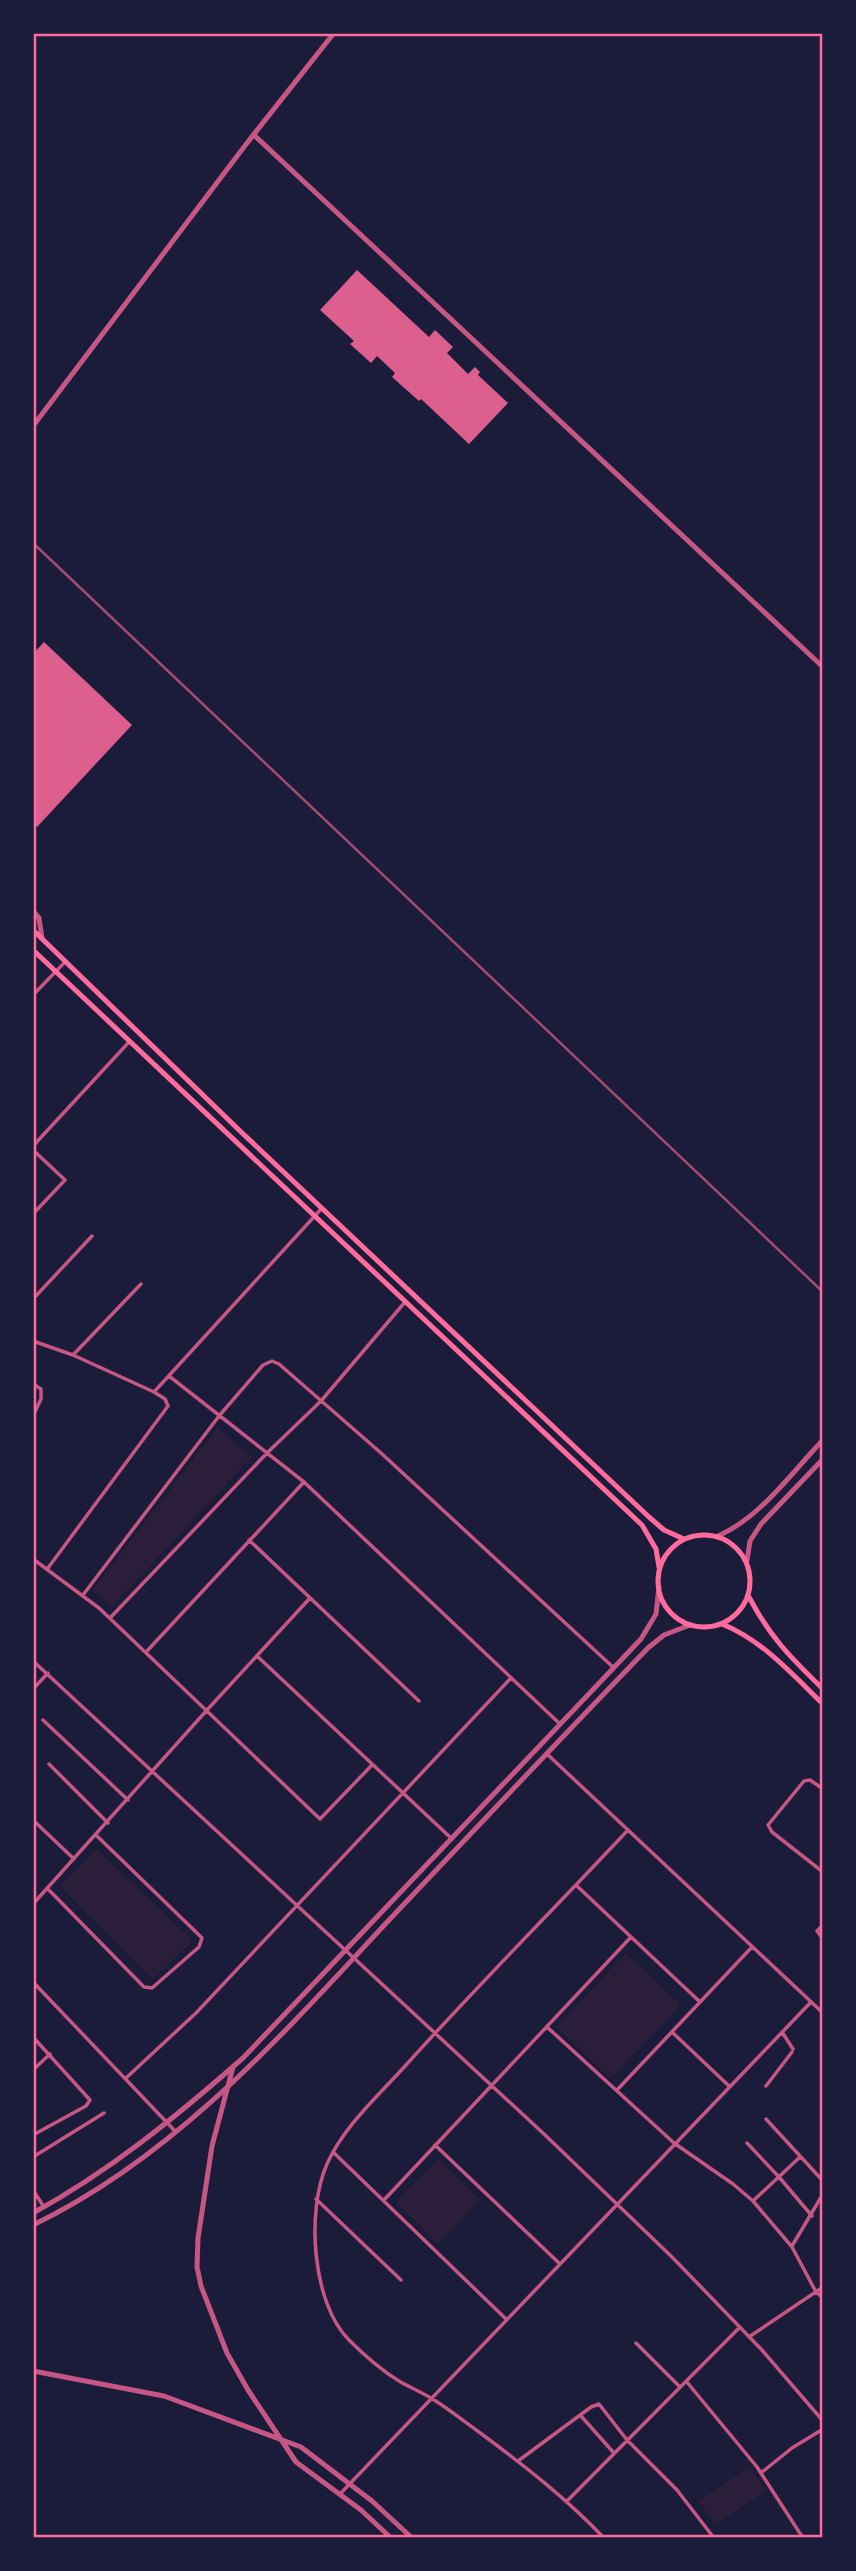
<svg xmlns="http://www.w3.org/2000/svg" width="856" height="2571" font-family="'Alegreya Sans',sans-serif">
<rect width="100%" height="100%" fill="#1b1b3a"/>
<path fill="#2a1e3b" d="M217,1428L252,1457L112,1607L93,1590Z
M97,1849L193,1941L153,1979L60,1886Z
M626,1953L681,2005L611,2079L556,2027Z
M438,2159L481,2200L438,2244L396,2202Z
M750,2467L766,2491L715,2525L699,2501Z"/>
<path fill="#dd5f8e" d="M357,270L429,337L435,330L453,347L447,353L468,374L475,367L480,372L478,375L508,403L469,444L421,399L419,401L392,377L395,373L377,356L371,363L350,344L354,341L320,310Z
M44,642L132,725L37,827L33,824V654Z"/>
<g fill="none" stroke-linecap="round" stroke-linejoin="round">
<path stroke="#c65784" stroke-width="3.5" d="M33,995L66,961
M33,1146L129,1042
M33,1150L65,1180L33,1214
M33,1299L92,1236
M33,1341L73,1355L154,1392L165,1399L168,1406L48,1568
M73,1355L141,1284
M169,1376L304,1482L559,1723
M33,1384L41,1389V1399L33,1416
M154,1392L322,1208
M249,1540L419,1701
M33,1559L99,1608L320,1819L372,1765
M83,1595L219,1416L263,1365L272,1361L279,1364L381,1453L614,1668
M110,1618L267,1453L321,1401L405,1302
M147,1651L304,1482
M257,1656L452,1839
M33,1661L544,2134L672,2257L761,2349L823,2421
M33,1689L48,1673
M43,1720L128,1800
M547,1754L823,2013
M49,1764L108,1823
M823,1789L810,1780L804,1781L768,1825L772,1832L823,1872
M33,1820L74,1859
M577,1886L700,2002
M47,1888L144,1987L152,1988L199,1947L202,1938L198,1934L97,1836
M33,1904L207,1710L310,1598
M823,1925L817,1931L823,1939
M33,1982L175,2131
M547,2027L674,2143L733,2184L753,2201L792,2247L816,2292L823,2298
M672,2032L729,2086
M782,2032L793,2049
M33,2037L90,2100L86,2106L33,2135
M33,2070L50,2054
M126,2078L196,2013L511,1678
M766,2086L792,2052
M617,2090L752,1947
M766,2119L823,2181
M747,2143L779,2177L812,2216
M435,2145L559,2263
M333,2152L506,2319
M33,2157L104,2113
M33,2190L44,2207
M316,2199L401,2280
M384,2200L631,1937
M753,2201L800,2157
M792,2246L823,2194
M749,2337L823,2287
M636,2343L680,2387
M686,2381L757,2467L803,2538
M581,2416L614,2453
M518,2461L591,2407L599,2404L627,2440L677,2490L714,2538
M761,2473L792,2448L823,2429
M340,2494L811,2002
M567,2501L740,2327
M604,2538C567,2499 526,2467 483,2435C466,2423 449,2409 431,2398C421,2392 409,2387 399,2381C381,2370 364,2355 349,2340C312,2303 306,2211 327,2164C344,2126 378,2096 406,2065C478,1985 554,1909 628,1830"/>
<path stroke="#c65784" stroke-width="5" d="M254,135L823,667
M33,426L247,143L334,33
M33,911L39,918L42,938
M718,1536C761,1517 791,1473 823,1440
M747,1561L750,1541L761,1524L823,1459
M233,2067L212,2146L198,2238L197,2267L201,2286L227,2353L248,2390L296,2462L361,2510L391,2538
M33,2213C110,2171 177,2116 243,2058L641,1639L656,1614L659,1587
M33,2225C175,2157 284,2033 389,1920C475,1829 561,1738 648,1648L664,1635L690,1625
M33,2371L164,2396L301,2447L372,2501L412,2538"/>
<path stroke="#ff6b9d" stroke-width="5" d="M33,930L239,1130L649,1517L664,1530L684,1539
M33,950L642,1525L656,1549L659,1567
M658 1581a46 46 0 1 1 92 0a46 46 0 1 1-92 0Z
M749,1597C770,1637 790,1657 823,1689
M722,1624C762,1640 792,1674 823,1704"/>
<path stroke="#a44b75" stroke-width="2.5" d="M33,35L35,33
M33,543L823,1292"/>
</g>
<rect width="856" height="2571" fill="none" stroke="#1b1b3a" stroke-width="70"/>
<rect x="35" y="35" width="786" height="2501" fill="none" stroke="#ff6b9d" stroke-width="2.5"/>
</svg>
